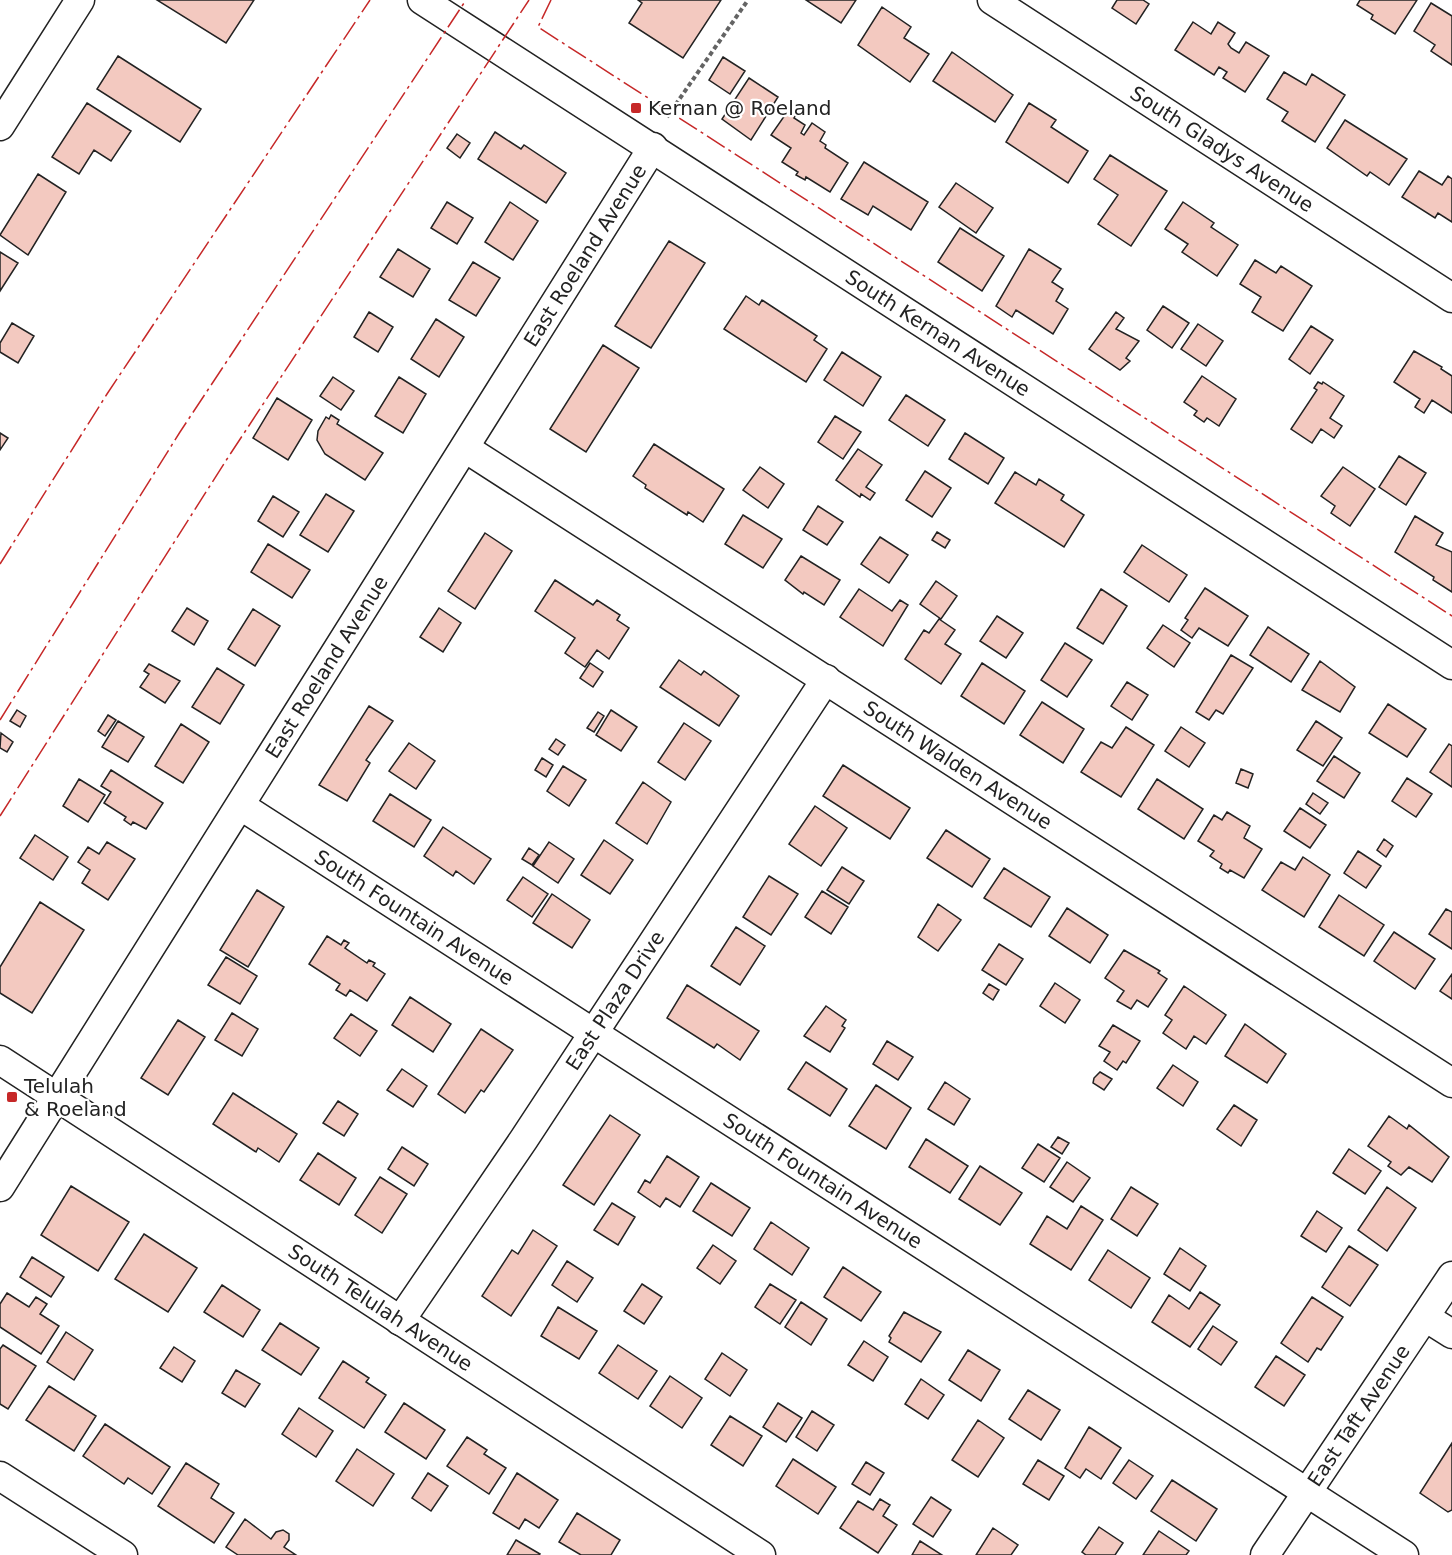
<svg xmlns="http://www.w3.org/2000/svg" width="1452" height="1555" font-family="'DejaVu Sans',sans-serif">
<rect width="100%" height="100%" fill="#fff"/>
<path fill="#f3c9c0" stroke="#222" stroke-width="1.5" d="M157,0H254L226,43Z
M638,0H721L683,58L629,23L642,3Z
M806,0H856L841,23Z
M1117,0H1143L1149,4L1136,24L1112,8Z
M1360,0H1417L1395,34L1371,19L1373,15L1357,5Z
M1431,3L1452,16V65L1431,51L1435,45L1414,31Z
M882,7L911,27L904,38L929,54L910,82L858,45Z
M1193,22L1211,34L1218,22L1235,33L1228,44L1231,48L1239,53L1246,42L1269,56L1245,92L1223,78L1227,72L1219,67L1214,75L1175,50Z
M952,52L1013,95L995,122L933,81Z
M118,56L201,109L180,142L97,89Z
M723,57L745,71L730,94L709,80Z
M1284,72L1306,85L1312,74L1345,95L1315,142L1282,121L1288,112L1267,99Z
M749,78L778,97L751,140L722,119Z
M87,103L131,131L111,161L94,150L79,174L52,157Z
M1029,103L1056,120L1051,127L1088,151L1068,183L1006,142Z
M792,105L799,110L794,118L805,125L801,133L804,135L812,123L825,132L820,141L826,145L825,148L848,163L830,192L806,177L805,180L796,175L798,172L782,162L791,148L771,135Z
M1345,120L1407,159L1389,185L1370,172L1367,176L1327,148Z
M495,132L521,149L524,145L566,173L546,203L478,159Z
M457,134L470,143L460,158L447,148Z
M1110,155L1167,191L1131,246L1098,224L1118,195L1094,179Z
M864,162L928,202L911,230L873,206L868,215L841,199Z
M1419,171L1442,185L1448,176L1452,179V222L1438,213L1435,218L1402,197Z
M38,174L66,192L28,255L0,235Z
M956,183L993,208L976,233L939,207Z
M447,202L473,218L457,244L431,228Z
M510,202L538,221L513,260L485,242Z
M1183,202L1214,223L1211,227L1238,245L1217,276L1182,252L1188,244L1165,229Z
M960,228L1004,256L982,291L938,262Z
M669,241L705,263L651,348L615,326Z
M398,249L430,269L413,297L380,277Z
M1029,249L1061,269L1052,282L1063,289L1056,301L1068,309L1053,334L1016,310L1012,317L996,306Z
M0,252L18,263L0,291Z
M1255,260L1276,273L1281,266L1312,286L1283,331L1252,312L1261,297L1240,284Z
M473,262L500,278L476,316L449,300Z
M746,296L759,305L762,300L817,336L814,340L827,349L806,382L724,329Z
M1163,306L1189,323L1172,348L1147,330Z
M369,312L393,327L378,352L354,337Z
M1116,312L1124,318L1116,329L1139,341L1126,358L1130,361L1120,370L1089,349Z
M436,319L464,337L439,377L411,359Z
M12,323L34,336L18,363L0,352V343Z
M1198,324L1223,341L1206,366L1181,349Z
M1311,326L1333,340L1310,374L1289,359Z
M603,345L639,368L586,452L550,429Z
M1414,351L1442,367L1441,369L1452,376V413L1432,400L1424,413L1415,407L1420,399L1394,382Z
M842,352L881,377L863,406L824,380Z
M1202,376L1236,399L1219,426L1207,418L1204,422L1194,415L1197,411L1184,402Z
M333,377L354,391L341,410L320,396Z
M399,377L426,394L403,433L375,416Z
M1318,382L1322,384L1323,382L1344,396L1330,418L1342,426L1334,438L1321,429L1312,443L1291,429L1317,390L1314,388Z
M906,395L945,420L928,446L889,420Z
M277,398L312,420L288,460L253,438Z
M331,415L339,420L337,424L383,453L365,480L325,454L317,440L318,431L326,417L329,419Z
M835,416L861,432L843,459L818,442Z
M0,433L8,438L0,450Z
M965,433L1004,458L988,484L949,459Z
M654,444L724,489L703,522L688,512L687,515L645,488L646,485L633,476Z
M858,449L882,465L866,487L875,493L870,500L861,494L860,497L836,480Z
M1399,456L1426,473L1406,505L1379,487Z
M760,467L784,484L768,508L743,490Z
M1343,467L1375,489L1350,526L1331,513L1335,506L1321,496Z
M925,471L951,488L932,517L906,500Z
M1015,472L1036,485L1039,479L1064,495L1061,500L1084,515L1064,547L995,503Z
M326,494L354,511L328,552L300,535Z
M273,496L299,512L283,537L258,521Z
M818,506L843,522L827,545L803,530Z
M743,515L782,539L763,568L725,544Z
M1415,516L1443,533L1436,545L1452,552V592L1433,580L1434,577L1395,552Z
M937,532L950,540L945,548L932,540Z
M485,533L512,551L475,609L448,591Z
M880,537L908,555L889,583L861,564Z
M268,544L310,570L292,598L251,572Z
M1142,545L1187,575L1169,602L1124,572Z
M801,556L840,580L824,605L804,592L803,594L785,580Z
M555,580L593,605L597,600L620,615L617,620L629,628L609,659L597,650L585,667L565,653L575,638L535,611Z
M936,581L957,596L941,619L920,604Z
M1205,588L1248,616L1228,646L1199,628L1192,638L1181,630L1188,620L1185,618Z
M859,589L892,611L900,600L908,605L883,646L840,617Z
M1101,589L1127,606L1103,644L1077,628Z
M187,608L208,621L194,645L172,631Z
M439,608L461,623L443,652L420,637Z
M253,609L280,626L255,666L228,649Z
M997,616L1023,633L1006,658L980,641Z
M939,619L955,630L945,644L961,654L941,684L905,659L924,630L929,633Z
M1163,625L1190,643L1174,667L1147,648Z
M1268,627L1309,654L1291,682L1250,655Z
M1065,643L1092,660L1067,697L1041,680Z
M1231,655L1253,668L1223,714L1216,710L1209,720L1196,712Z
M679,660L701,675L704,671L739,696L719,726L660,687Z
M1320,661L1355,687L1340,712L1302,690Z
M590,663L603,672L593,687L580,678Z
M982,663L1025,691L1004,724L961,696Z
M149,664L180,681L165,703L140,687L149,674L144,671Z
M217,668L244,685L220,724L192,707Z
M1127,682L1148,695L1132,720L1111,706Z
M1042,702L1084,729L1063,763L1020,735Z
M1388,704L1426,729L1407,757L1369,733Z
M369,706L393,721L366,760L370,763L347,801L319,785Z
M17,710L26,716L20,727L10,721Z
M611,710L637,727L621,751L596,735Z
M598,712L604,716L594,732L587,728Z
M108,715L116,720L105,736L98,731Z
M118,721L144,737L128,762L102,747Z
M1316,721L1342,738L1323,766L1297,750Z
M684,723L711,741L685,780L658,762Z
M181,724L209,742L183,783L155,766Z
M1126,727L1154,745L1121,797L1081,772L1101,742L1112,748Z
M1181,727L1205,743L1189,767L1165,751Z
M1,733L13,742L7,752L0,748Z
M556,739L565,745L558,755L549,749Z
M409,743L435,761L416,789L389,771Z
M1449,744L1452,746V787L1430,772Z
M1334,756L1360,773L1344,798L1317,781Z
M542,758L553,765L546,777L535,770Z
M843,765L910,808L890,839L823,796Z
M563,766L586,780L569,806L547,791Z
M1241,769L1253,774L1248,788L1236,783Z
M111,770L163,803L146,829L133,822L131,825L124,820L126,817L104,803L111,792L101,786Z
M1407,778L1432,794L1416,817L1392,801Z
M79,779L105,795L88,822L63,806Z
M1157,779L1203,809L1184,839L1138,809Z
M643,782L671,802L647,844L616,823Z
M1313,793L1328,803L1320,814L1306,804Z
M390,794L431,820L414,847L373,821Z
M815,806L847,828L821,866L789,844Z
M1300,808L1326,825L1310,848L1284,831Z
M1227,812L1250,826L1244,838L1262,849L1244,878L1230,870L1228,873L1220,868L1222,864L1210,856L1214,851L1198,841L1214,815L1222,820Z
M443,827L491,859L474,884L456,871L453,876L424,856Z
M946,830L990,859L972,887L927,858Z
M35,835L68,857L53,880L20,858Z
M1384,839L1393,846L1386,857L1377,850Z
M604,840L633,860L610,894L581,875Z
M107,842L135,859L108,900L82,883L90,870L78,862L88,847L99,854Z
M549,842L574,859L558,883L533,866Z
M529,848L539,855L532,865L522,859Z
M1358,851L1381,866L1366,888L1344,873Z
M1303,857L1330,875L1304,917L1262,890L1281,862L1295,870Z
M842,867L864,881L849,904L827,890Z
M1004,868L1050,897L1031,927L984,898Z
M769,876L798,894L771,935L743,917Z
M523,877L548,894L532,917L507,900Z
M257,890L284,907L248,967L220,950Z
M822,891L848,907L831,934L805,917Z
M552,894L590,920L572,948L533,923Z
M1339,895L1384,925L1364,956L1319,927Z
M40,902L84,930L32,1013L0,993V967Z
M938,904L961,920L938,951L918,937Z
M1067,908L1108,935L1090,963L1049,936Z
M1446,909L1452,912V949L1429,934Z
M736,927L765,946L740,985L711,966Z
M1394,932L1435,959L1415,989L1374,961Z
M327,936L341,945L344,940L349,943L345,948L367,963L369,960L375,963L373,966L385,974L367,1001L350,990L346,996L336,990L340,984L309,964Z
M999,944L1023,959L1006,985L982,970Z
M1124,950L1160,971L1158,973L1167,979L1148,1007L1137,1000L1131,1009L1117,1001L1124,991L1105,978Z
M226,957L257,976L240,1004L208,985Z
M1452,974V999L1440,991Z
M1055,983L1080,1000L1065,1023L1040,1006Z
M989,984L999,990L993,1000L983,993Z
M687,985L759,1031L740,1060L717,1044L714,1048L667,1018Z
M1184,986L1226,1015L1206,1044L1194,1036L1186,1049L1163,1033L1172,1020L1165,1015Z
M410,997L451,1024L433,1052L392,1025Z
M826,1006L846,1020L842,1026L845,1028L830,1052L804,1036Z
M232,1013L258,1029L242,1056L215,1040Z
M351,1014L377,1031L360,1056L334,1038Z
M178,1020L205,1037L168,1095L141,1078Z
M1245,1024L1286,1054L1267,1083L1225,1056Z
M1113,1025L1140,1041L1126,1063L1123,1061L1117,1070L1104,1061L1110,1052L1099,1046Z
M481,1029L513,1050L484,1092L481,1090L465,1113L438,1094Z
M887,1041L913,1057L898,1080L873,1064Z
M806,1062L847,1089L830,1116L788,1089Z
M1173,1065L1198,1082L1183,1106L1157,1088Z
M402,1069L427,1086L413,1107L387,1090Z
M1100,1072L1112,1079L1104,1090L1093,1083L1094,1078Z
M945,1082L970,1099L954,1125L928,1109Z
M876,1085L911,1108L886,1149L849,1126Z
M233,1093L297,1134L279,1162L258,1148L256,1152L213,1124Z
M338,1101L358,1114L344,1136L323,1123Z
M1234,1105L1257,1120L1241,1146L1217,1129Z
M610,1115L640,1135L594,1205L563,1185Z
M1389,1116L1407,1129L1409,1125L1449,1157L1432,1182L1409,1167L1401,1175L1388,1166L1391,1162L1368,1146Z
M1058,1137L1069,1143L1062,1154L1051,1147Z
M926,1139L968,1166L950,1193L909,1167Z
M1038,1144L1060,1158L1044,1182L1022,1168Z
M402,1147L428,1164L414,1186L388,1169Z
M1349,1149L1381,1171L1365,1194L1333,1173Z
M318,1153L356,1178L339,1205L300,1180Z
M667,1156L699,1177L680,1207L666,1198L660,1207L638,1192L645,1180L650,1183Z
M1067,1162L1090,1178L1073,1202L1050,1187Z
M980,1166L1022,1193L1000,1225L959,1199Z
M380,1177L407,1194L382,1233L355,1215Z
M711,1183L750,1208L732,1236L693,1211Z
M71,1186L129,1222L98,1271L41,1235Z
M1131,1187L1158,1204L1137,1236L1111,1219Z
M1387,1187L1416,1208L1387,1251L1358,1230Z
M612,1203L635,1217L618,1245L594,1230Z
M1081,1206L1103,1220L1071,1270L1030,1244L1047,1216L1067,1229Z
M1317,1211L1342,1228L1326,1252L1301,1236Z
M771,1222L809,1248L792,1275L754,1249Z
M533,1230L557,1246L511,1316L482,1296L512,1250L518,1254Z
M144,1234L197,1268L168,1312L115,1279Z
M713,1245L736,1261L720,1284L697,1268Z
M1349,1246L1378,1265L1350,1306L1322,1287Z
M1180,1248L1206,1266L1190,1291L1164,1274Z
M1108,1250L1150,1278L1131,1308L1089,1280Z
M32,1257L64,1277L51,1297L20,1277Z
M567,1261L593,1278L577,1302L552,1285Z
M843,1267L881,1292L861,1321L824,1297Z
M642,1284L662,1297L644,1324L624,1311Z
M770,1284L796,1300L780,1324L755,1307Z
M222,1285L260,1310L243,1337L204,1312Z
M1200,1292L1220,1305L1190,1347L1152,1322L1169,1295L1189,1309Z
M7,1293L29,1307L36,1297L47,1304L40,1314L59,1326L41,1354L0,1327V1304Z
M1312,1297L1343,1317L1321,1350L1317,1348L1308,1362L1281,1343Z
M801,1302L827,1319L811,1345L785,1327Z
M558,1307L597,1331L579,1359L541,1336Z
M904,1312L941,1332L921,1362L889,1342L891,1338L889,1336Z
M280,1323L319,1348L301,1375L262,1350Z
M1213,1326L1237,1342L1221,1365L1198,1349Z
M66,1332L93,1350L74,1380L47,1362Z
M864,1341L888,1357L873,1381L848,1365Z
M3,1345L36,1366L8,1409L0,1404V1349Z
M618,1345L657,1371L638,1399L599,1373Z
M174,1347L195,1361L182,1382L160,1368Z
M968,1350L1000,1370L981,1401L949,1380Z
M722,1353L747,1370L730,1396L705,1379Z
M1276,1356L1305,1375L1284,1406L1255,1387Z
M343,1361L369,1378L366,1382L386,1395L364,1428L319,1398Z
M236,1370L260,1384L245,1407L222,1393Z
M670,1376L702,1398L682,1428L650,1406Z
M921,1379L944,1395L928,1419L905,1404Z
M49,1386L96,1416L74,1451L26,1420Z
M1028,1390L1060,1410L1041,1440L1009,1419Z
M404,1403L445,1430L426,1459L385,1432Z
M778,1403L802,1418L786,1442L763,1427Z
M299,1408L333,1431L316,1457L282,1434Z
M812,1411L834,1425L817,1451L796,1437Z
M730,1416L762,1436L743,1466L711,1445Z
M978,1420L1004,1438L978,1477L952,1460Z
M105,1424L170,1467L152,1494L128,1478L124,1484L83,1456Z
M1089,1427L1121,1448L1101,1479L1086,1469L1080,1478L1065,1468Z
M467,1437L487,1450L484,1454L506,1468L489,1494L447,1466Z
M1452,1443V1510L1448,1512L1420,1493Z
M357,1449L394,1474L373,1506L336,1481Z
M793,1459L836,1487L818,1514L776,1486Z
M1038,1460L1064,1476L1049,1500L1023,1484Z
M1129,1460L1153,1476L1136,1499L1113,1483Z
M866,1462L884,1473L870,1495L852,1484Z
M186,1463L219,1484L211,1498L234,1513L214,1543L158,1506Z
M428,1473L448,1486L431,1511L412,1498Z
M517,1473L558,1500L539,1528L525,1519L519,1529L493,1513Z
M1172,1480L1217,1509L1196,1541L1151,1511Z
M931,1497L951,1510L933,1537L913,1524Z
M880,1499L890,1505L883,1516L897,1525L878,1553L840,1528L858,1501L873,1510Z
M577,1513L620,1540L611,1555H581L559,1542Z
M245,1519L271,1539L276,1532L283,1530L289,1534V1540L284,1547L296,1555H238L226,1547Z
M1099,1527L1123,1543L1115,1555H1086L1082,1552Z
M993,1528L1018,1545L1011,1555H976Z
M1159,1531L1189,1551L1186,1555H1143Z
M516,1540L540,1554L539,1555H507Z
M920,1541L942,1555H912Z"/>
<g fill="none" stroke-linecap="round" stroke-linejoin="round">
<defs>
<g id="minor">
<path id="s1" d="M422,0L1452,665"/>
<path id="s2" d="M992,0L1452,298"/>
<path d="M0,126L80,0"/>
<path id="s3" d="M465,448L1452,1083"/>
<path id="s4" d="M241,806L1404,1555"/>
<path id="s5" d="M0,1060L761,1555"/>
<path id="s6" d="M0,1187L653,147"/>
<path d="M1425,1317L1452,1334"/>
<path id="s7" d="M400,1321L524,1139L826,679"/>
<path d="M0,1476L123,1555"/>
<path id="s8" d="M1265,1555L1452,1276"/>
</g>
</defs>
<use href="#minor" stroke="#222" stroke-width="31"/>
<path stroke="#646464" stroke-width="4" stroke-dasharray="4.5 3" stroke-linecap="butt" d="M667,117L748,0"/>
<use href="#minor" stroke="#fff" stroke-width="28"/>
<path stroke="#c62828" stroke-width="1.5" stroke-dasharray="21 4.5 3 4.5" stroke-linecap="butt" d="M551,0L538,27L1452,616
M0,564L107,394L370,0
M0,720L180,432L466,0
M0,816L227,459L529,0"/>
</g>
<g fill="#c62828" stroke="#fff" stroke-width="2">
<rect x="630" y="102" width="12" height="12" rx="3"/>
<rect x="6" y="1091" width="12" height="12" rx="3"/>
</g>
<g text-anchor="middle" stroke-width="4.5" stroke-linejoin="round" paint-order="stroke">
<g font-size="20" fill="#222" stroke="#fff" text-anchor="start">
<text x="648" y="115">Kernan @ Roeland</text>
<text x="24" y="1093">Telulah<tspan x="24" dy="23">&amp; Roeland</tspan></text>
</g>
<g font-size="20" fill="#222" stroke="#fff">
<text dy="7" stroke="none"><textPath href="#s2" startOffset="274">South Gladys Avenue</textPath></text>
<text dy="7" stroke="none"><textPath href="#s6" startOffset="1100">East Roeland Avenue</textPath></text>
<text dy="7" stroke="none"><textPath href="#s1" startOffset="614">South Kernan Avenue</textPath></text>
<text dy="7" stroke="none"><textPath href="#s6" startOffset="614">East Roeland Avenue</textPath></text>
<text dy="7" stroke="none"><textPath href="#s3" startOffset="586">South Walden Avenue</textPath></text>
<text dy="7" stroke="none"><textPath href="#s4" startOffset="206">South Fountain Avenue</textPath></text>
<text dy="7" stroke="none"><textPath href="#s7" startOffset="386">East Plaza Drive</textPath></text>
<text dy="7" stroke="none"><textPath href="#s4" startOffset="692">South Fountain Avenue</textPath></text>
<text dy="7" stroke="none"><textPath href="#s5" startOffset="454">South Telulah Avenue</textPath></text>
<text dy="7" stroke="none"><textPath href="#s8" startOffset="168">East Taft Avenue</textPath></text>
</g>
</g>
</svg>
